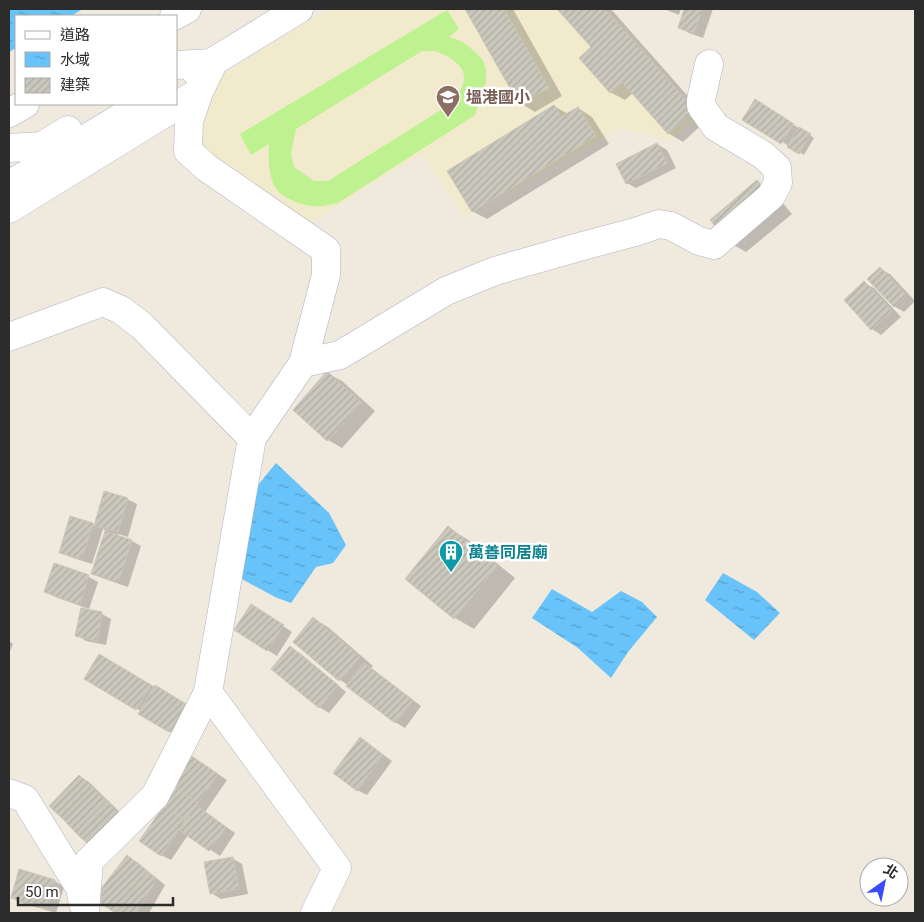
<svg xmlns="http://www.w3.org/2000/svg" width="924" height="922" font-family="Roboto,'Noto Sans TC',sans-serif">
<defs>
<pattern id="water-ripples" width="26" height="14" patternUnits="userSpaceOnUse" patternTransform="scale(1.25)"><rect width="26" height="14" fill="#68c3fa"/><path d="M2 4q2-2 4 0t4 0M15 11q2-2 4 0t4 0" fill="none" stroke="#569fcb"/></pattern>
<pattern id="building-hatch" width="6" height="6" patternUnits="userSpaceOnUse" patternTransform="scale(1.25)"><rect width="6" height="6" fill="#cac7bc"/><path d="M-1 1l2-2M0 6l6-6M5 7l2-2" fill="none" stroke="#aeaba2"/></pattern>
</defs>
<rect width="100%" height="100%" fill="#efe9de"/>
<path fill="#f2eacc" d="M328,9H607L699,114L669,141L622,128L463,217L422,154L305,226L216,166L203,146L199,133L200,121L220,79L230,70Z"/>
<path fill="#bef290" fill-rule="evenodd" d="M447,10L459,29L449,37L463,42L474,51L483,60L486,70V82L475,115L338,203C318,208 304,208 286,197C283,195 279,193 277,190C268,176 268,160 269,144L251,155L240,134ZM422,51C426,51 430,51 434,51C444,53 462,63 464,75C465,84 459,93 455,101L328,181H314L294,167L291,153L296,129Z"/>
<path fill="url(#water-ripples)" d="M9,9H83L71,16H16V48L9,52Z
M276,463L329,513L346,545L333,563L316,567L291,603L275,597L240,578L249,496Z
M723,573L757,592L780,613L754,640L705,600Z
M552,589L592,612L621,591L642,602L657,617L628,652L611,678L578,648L532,618Z"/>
<path fill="#0003" d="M467,9H513L562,96L535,112L520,103Z
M559,9H611L708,119L683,142L668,133L633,93L625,100L610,92L593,47Z
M664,9H681L679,15Z
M686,9H713L703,38L689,33L680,28Z
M554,106L568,114L578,108L592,117L609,144L487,219L472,211Z
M765,106L814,138L804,155L744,119Z
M657,144L667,150L676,168L636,188L627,183Z
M757,182L772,190L792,214L746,252L732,244Z
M880,269L890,274L915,301L904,312L894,306Z
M864,283L874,288L901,317L881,335L872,329Z
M327,373L342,381L375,411L342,448L328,440Z
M127,499L137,504L128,537L118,534L117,536L132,541L141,546L128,587L102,578L93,573L106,531L103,529L92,564L70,557L61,552L71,517L96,526Z
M448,528L467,539L515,578L474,629L455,618Z
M54,565L89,577L98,582L89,609L55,597L46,592Z
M82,610L102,614L111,619L106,645L86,641L77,635Z
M261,611L292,632L277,656L236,630Z
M314,619L328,627L373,666L371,668L421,706L405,728L395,722L348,685L340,680L294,642Z
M9,641L13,644L9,654Z
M290,648L300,653L346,692L329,713L319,707Z
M99,655L195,710L179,737L140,714L141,711L86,679Z
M369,744L392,761L367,795L357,790Z
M191,756L227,780L205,812L235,833L220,856L188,835L171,860L161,855L178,788Z
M79,776L89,782L129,821L100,850Z
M127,857L137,862L165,885L149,913H118L102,902Z
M232,858L242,864L248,894L221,899L211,893Z
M20,871L55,881L64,887L56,913L22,903L12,898Z"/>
<path fill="url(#building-hatch)" stroke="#cbc6b7" d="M465,9H504L549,88L519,104Z
M557,9H605L695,110L668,134L622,82L610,93L579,58L591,47Z
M684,9H702L694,33L678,28Z
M755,99L794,124L781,144L742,120Z
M554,105L561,117L578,107L596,136L472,212L447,171Z
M799,127L811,134L799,154L787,147Z
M657,143L667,163L626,184L616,164Z
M757,180L778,205L731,245L710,220Z
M880,267L906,295L894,307L867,279Z
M864,281L892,311L871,330L844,300Z
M327,371L362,403L327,441L293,410Z
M104,491L128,498L118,532L94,526Z
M70,516L93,523L82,559L59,553Z
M448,526L497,566L454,619L405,579Z
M105,531L132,540L118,582L91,574Z
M54,563L89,575L80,605L44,592Z
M251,604L284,625L267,651L234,630Z
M81,608L102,612L97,641L75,636Z
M313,617L360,657L339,681L293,642Z
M290,646L338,685L319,708L271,669Z
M99,654L151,685L136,710L84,679Z
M364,663L413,700L395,723L346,686Z
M155,685L186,704L169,732L138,714Z
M360,737L383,755L357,791L333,773Z
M190,755L218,774L198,803L170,784Z
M79,775L93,788L63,819L49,806Z
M93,788L107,801L76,833L63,819Z
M177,788L198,803L185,820L164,806Z
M107,801L120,815L90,846L76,833Z
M196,805L226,827L209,851L179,830Z
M164,806L185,820L161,856L139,841Z
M127,855L148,872L115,913L101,903V889Z
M233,857L239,889L210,894L204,862Z
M19,869L55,880L46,909L11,898Z
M148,872L157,879L136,913H115Z"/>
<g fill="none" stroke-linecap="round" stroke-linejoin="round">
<defs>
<path id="minor" d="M174,16L187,9
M196,72L299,9
M9,113L25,104
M9,148L42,146L68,130
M9,185L143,104
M9,209L199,92
M9,337L103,302L121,310L142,326L252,438
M303,363L340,355L446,291L495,271L579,247L635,232L659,224L671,226L699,241L714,245L771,196L778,183L777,168L763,155L716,127L701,106V100L709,64
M208,692L337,868L315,913
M9,793L25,799L80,888L83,904
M85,913L89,861L155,796L208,692L252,438L303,363L326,275V250L207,168L188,151L189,121L199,92L213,63L176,65"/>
</defs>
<use href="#minor" stroke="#b2b2c1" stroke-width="29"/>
<use href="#minor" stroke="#fff" stroke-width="28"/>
</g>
<defs>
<symbol id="school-pin" viewBox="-11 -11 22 30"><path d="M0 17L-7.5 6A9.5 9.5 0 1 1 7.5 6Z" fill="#8d6e63" stroke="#fff"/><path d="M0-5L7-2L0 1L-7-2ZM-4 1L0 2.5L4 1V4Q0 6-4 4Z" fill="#fff"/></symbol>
<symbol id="building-pin" viewBox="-11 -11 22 30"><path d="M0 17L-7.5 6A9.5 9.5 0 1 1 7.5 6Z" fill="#0f9aa8" stroke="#fff"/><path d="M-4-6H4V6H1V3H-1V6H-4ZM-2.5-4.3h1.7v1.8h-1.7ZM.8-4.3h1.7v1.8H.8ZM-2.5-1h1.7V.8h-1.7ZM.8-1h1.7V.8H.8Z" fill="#fff"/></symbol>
</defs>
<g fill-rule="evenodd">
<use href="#school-pin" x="434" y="83" width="28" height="38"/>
<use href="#building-pin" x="437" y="538" width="28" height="38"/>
</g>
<g text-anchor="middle" stroke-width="5" stroke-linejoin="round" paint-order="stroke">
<g font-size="16" font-weight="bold" fill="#785e54" stroke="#fff" text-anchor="start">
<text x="466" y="103">塭港國小</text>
</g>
<g font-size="16" font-weight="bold" fill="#0d838f" stroke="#fff" text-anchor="start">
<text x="468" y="558">萬善同居廟</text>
</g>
</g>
<rect width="924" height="922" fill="none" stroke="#2c2c2c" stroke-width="20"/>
<rect x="15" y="15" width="162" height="90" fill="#ffffff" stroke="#ababab"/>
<rect x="25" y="31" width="25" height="8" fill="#ffffff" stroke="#ababab"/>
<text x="60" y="40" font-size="15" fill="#2c2c2c">道路</text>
<rect x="25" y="52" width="25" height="15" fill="url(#water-ripples)" stroke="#ababab"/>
<text x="60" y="65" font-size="15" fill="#2c2c2c">水域</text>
<rect x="25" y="78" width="25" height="15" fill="url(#building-hatch)" stroke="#ababab"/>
<text x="60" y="90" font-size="15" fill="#2c2c2c">建築</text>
<g transform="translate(884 882) rotate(33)"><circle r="24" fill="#ffffff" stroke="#ababab"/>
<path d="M0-4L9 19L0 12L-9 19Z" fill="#3b4aff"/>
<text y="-8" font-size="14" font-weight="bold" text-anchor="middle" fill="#2c2c2c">北</text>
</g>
<path d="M18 897v8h155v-8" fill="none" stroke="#2c2c2c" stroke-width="2.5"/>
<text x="25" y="897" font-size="15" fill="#2c2c2c" stroke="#ffffff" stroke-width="4" paint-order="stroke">50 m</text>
</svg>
